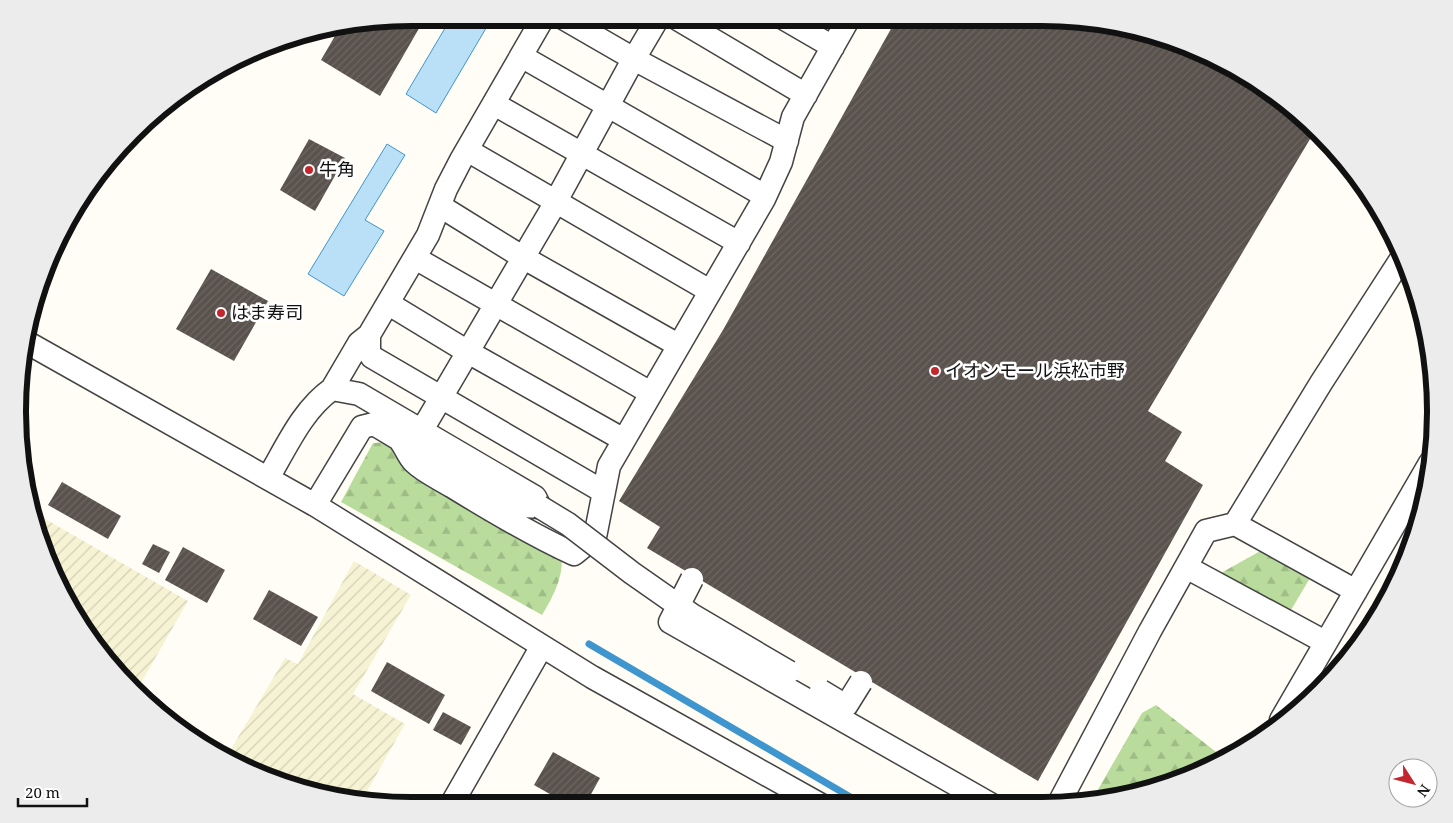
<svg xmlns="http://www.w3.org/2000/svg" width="1453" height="823" font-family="'Noto Serif','Noto Sans JP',serif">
<defs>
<pattern id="farmland-furrows" width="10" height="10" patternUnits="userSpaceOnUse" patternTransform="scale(1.25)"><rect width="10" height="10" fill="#f6f3d4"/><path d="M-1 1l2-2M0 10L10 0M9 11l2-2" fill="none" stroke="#d2cfb5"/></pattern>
<pattern id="forest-firs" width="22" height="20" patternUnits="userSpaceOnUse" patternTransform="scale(1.25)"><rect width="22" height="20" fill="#b9dc9c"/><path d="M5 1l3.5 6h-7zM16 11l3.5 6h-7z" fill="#9ebc85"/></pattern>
<pattern id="building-hatch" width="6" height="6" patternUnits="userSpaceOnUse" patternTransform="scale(1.25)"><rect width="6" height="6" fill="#5a524d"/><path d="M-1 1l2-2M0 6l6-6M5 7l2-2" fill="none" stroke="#6d6662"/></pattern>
</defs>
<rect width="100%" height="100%" fill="#fffdf5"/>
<path fill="url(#farmland-furrows)" d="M33,512L188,601L138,688L99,652L39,538Z
M354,561L411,595L353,694L405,724L362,800L285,784L227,756L285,658L298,664Z"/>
<path fill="url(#forest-firs)" d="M389,442L416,479L561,557C565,574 551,601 542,615L341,502L373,443Z
M1264,549L1310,578L1288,615L1219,574Z
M1156,705L1220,755C1204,782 1122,794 1092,800L1142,713Z"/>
<path fill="#b9e0f7" stroke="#3f96cf" d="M451,18H492L436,113L406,94Z
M387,144L405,155L365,220L384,231L344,296L308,274Z"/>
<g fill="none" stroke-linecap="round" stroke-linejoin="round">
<path stroke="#3f96cf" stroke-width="7" d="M589,644L864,805"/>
</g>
<path fill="url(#building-hatch)" d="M412,18H425L380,96L321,60L339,29Z
M897,18H1068L1168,39L1260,84L1316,129L1148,411L1182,432L1165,461L1203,485L1038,781L647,548L660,527L619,501L723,330Z
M309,139L345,158L315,211L280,190Z
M211,269L268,301L234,361L176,329Z
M62,482L121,516L108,539L48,505Z
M153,544L170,552L159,573L142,564Z
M183,547L225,570L207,603L165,580Z
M269,590L318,617L301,646L253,619Z
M387,662L445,695L429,724L371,691Z
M443,712L471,727L461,745L433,730Z
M553,752L600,778L585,805H569L534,785Z
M611,794L629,805H605Z"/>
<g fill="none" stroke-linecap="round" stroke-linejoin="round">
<defs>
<path id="minor" d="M563,18L634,59L787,141
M676,18L806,95
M783,18L833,47
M521,56L765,196
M494,104L739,243
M467,150L710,291
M440,206L524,258L678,345
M415,258L651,393
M389,304L468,352L624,440
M369,335V352L372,357L604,492
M28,343L315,505L592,677L821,805
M332,389L359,343L369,335L428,235L446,189L461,160L543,18
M422,430L550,212L628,69L658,18
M399,439C405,446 408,456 414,462C424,472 440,479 453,487C492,511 532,535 574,554L595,537L609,466L764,199L781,162L793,117L849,18
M268,478C286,448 302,410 332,389L359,394L535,497L540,507L524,506L414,442L399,439L374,424L362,427L315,505
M1235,524L1356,591
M1186,567L1325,642
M1281,720L1430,463
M451,805L542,646
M1058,805L1150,631L1206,531L1235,524L1321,383L1403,256"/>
</defs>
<use href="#minor" stroke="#444" stroke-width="25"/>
<use href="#minor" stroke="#fff" stroke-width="22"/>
<defs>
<path id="minor-bridge" d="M540,507L568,524L632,573L692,615L789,672
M692,579L670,622L992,805
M821,691L846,706L861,682"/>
</defs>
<use href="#minor-bridge" stroke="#444" stroke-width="25" stroke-linecap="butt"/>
<use href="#minor-bridge" stroke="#fff" stroke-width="22"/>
</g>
<g fill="#c4262e" stroke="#fff" stroke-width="2">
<circle cx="309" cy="170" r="5"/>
<circle cx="221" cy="313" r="5"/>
<circle cx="935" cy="371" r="5"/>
</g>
<g text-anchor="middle" stroke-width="5" stroke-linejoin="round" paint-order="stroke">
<g font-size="18" fill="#111" stroke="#fff" text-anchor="start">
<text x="319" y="176">牛角</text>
<text x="231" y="319">はま寿司</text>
<text x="945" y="377">イオンモール浜松市野</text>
</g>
</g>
<path d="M0 0H1453V823H0ZM411 26H1042A385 385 0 0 1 1427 411V412A385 385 0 0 1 1042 797H411A385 385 0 0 1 26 412V411A385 385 0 0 1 411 26Z" fill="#ececec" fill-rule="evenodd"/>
<path fill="none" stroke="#111" stroke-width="6" d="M411 26H1042A385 385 0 0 1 1427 411V412A385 385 0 0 1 1042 797H411A385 385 0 0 1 26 412V411A385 385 0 0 1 411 26Z"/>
<g transform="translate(1413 783) rotate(126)"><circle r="24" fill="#ffffff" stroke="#a0a0a0"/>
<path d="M0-4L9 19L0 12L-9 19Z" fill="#c4262e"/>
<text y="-8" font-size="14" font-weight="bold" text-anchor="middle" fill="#111111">N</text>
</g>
<path d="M18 798v8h69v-8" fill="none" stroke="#111111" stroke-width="2.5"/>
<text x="25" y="798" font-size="15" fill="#111111" stroke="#ffffff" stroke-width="4" paint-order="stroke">20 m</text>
</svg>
